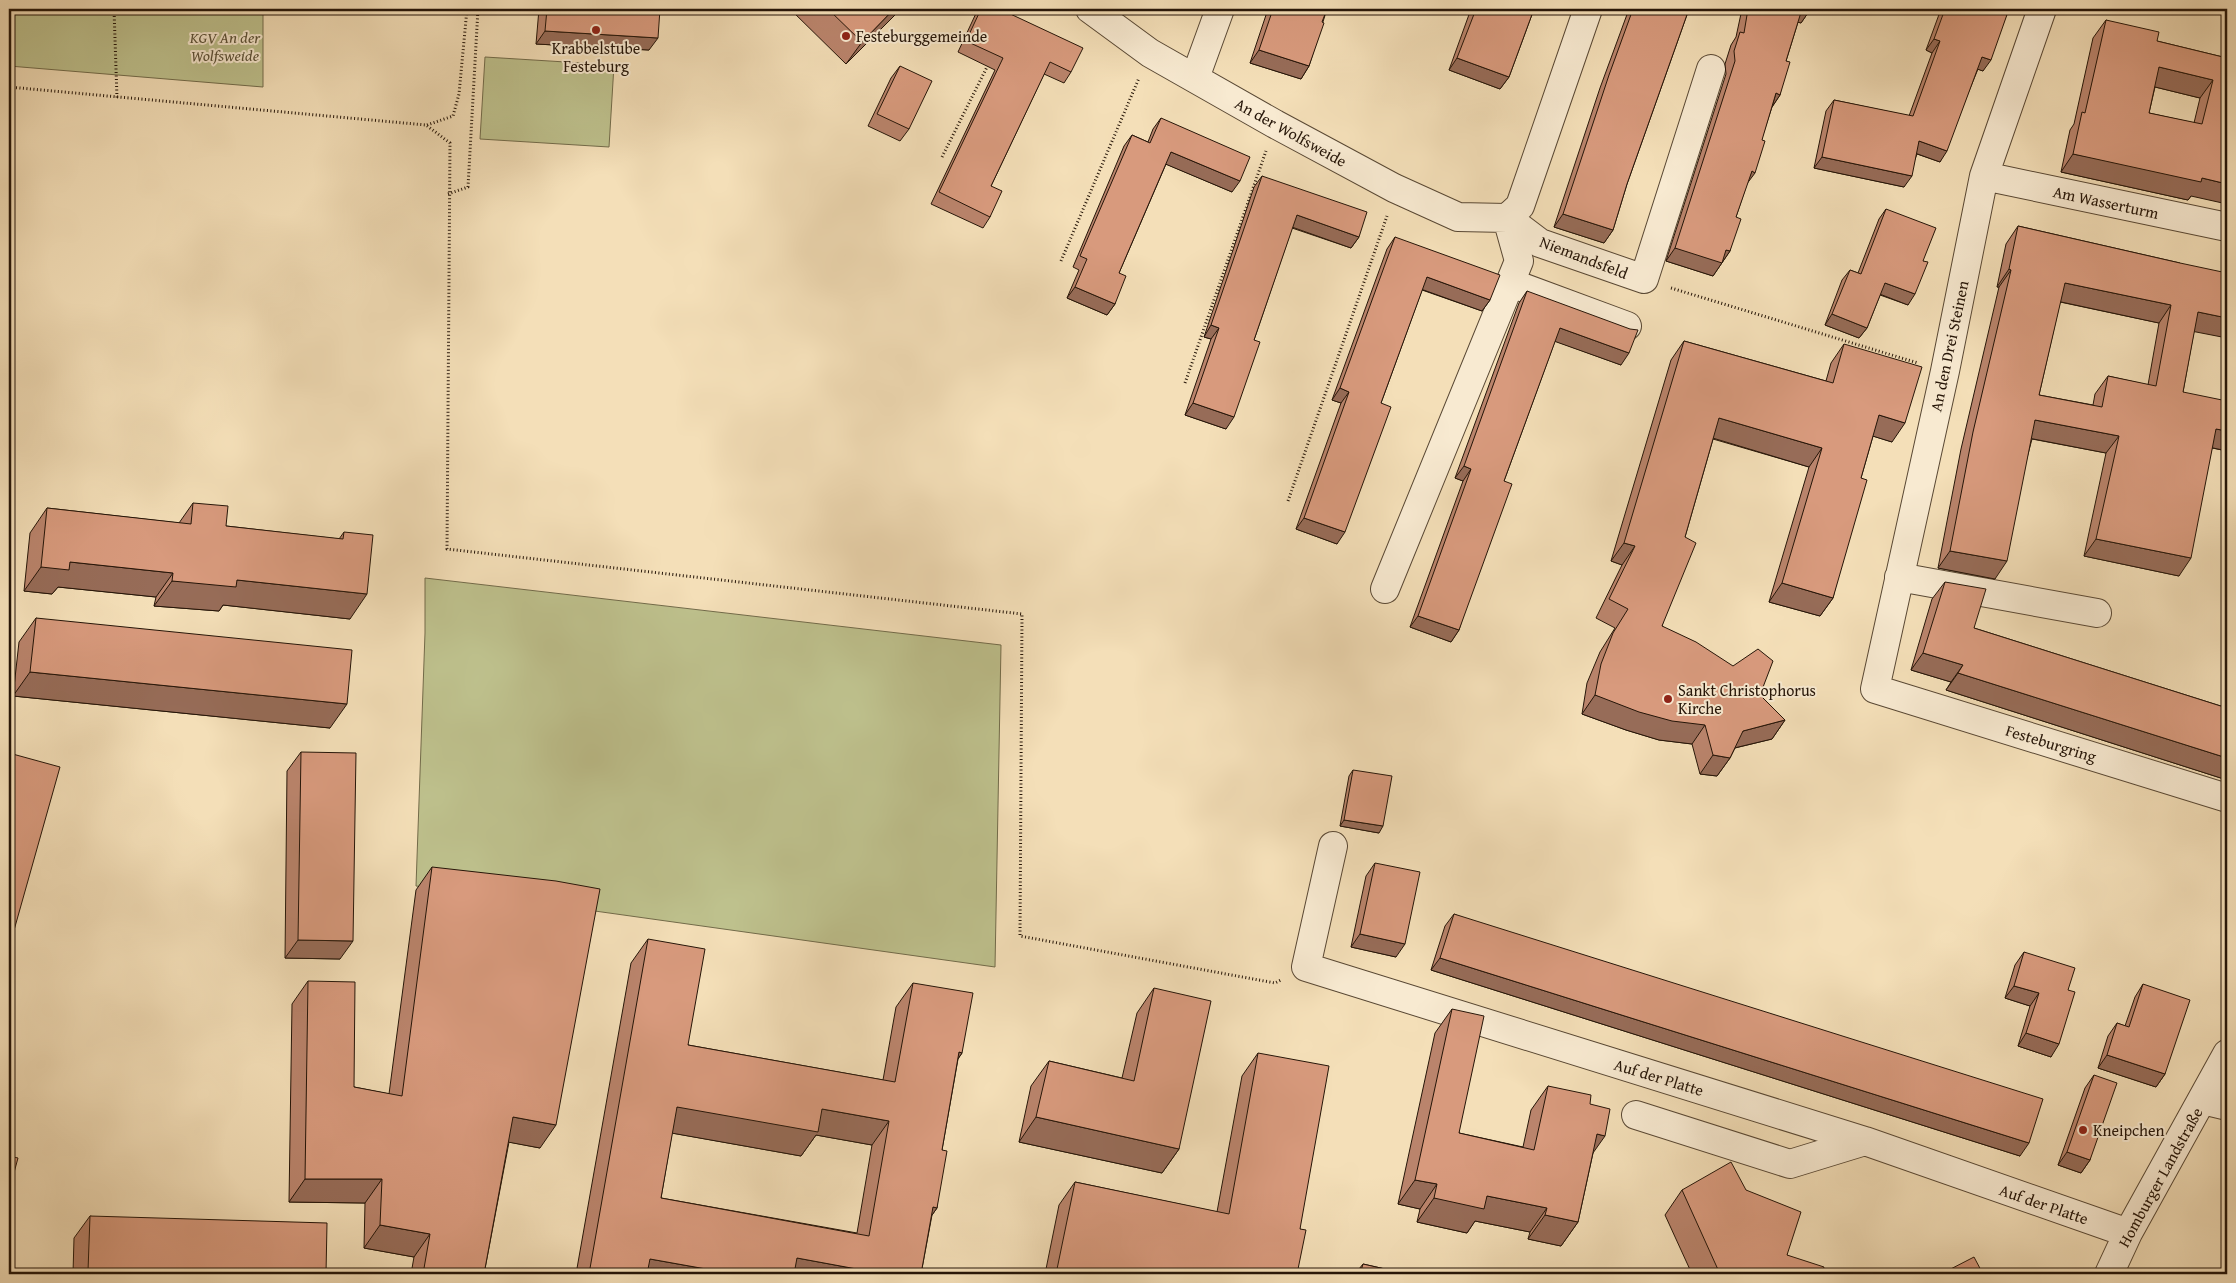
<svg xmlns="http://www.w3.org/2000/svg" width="2236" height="1283" font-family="'Gentium Book Plus',serif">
<rect width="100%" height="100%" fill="#f4dfb8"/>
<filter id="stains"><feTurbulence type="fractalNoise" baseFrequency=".004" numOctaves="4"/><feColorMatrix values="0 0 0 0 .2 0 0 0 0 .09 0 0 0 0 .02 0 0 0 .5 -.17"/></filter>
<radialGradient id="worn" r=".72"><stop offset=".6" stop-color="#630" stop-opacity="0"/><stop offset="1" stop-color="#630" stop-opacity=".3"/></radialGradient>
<path fill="#bec18d" stroke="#726b4a" d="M9,9H263V87L9,66Z
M485,57L614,65L609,147L480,139Z
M425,578L1001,645L995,967L416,886L425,633Z"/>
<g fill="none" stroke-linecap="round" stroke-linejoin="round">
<defs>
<path id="minor" d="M1090,9L1150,53L1275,124L1394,188L1458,217L1507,218
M2042,9L1984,176L1945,371L1875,689L2227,798
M1195,78L1220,9
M1984,176L2227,227
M1507,218L1540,243L1644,279L1711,69
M1507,218L1520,206L1588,9
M1511,283L1627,326
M1899,577L2097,613
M1385,589L1519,261L1507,218
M1333,846L1306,967L1865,1141L2128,1233
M2202,1100L2227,1106
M1636,1115L1790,1164L1865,1141
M2109,1274L2128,1233L2227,1054"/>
</defs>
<use href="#minor" stroke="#594834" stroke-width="30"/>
<path stroke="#251508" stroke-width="3" stroke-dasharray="1 2.5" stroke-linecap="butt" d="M114,9L117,98
M1012,17L1016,9
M9,87L426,125L450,143L447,549L1022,614L1020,936L1275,983L1281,980
M427,125L453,116L459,94L467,9
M942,157L989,63
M448,194L468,187L478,9
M1061,261L1139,78
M1671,288L1918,363
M1185,383L1266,151
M1288,501L1387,216"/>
<use href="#minor" stroke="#f8ead1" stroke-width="28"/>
</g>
<path fill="#ba846c" stroke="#251508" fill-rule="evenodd" d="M539,9H660L649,50L536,44Z
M790,9H901L846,64Z
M978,9H1005L1004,11L1071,72L1064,83L1044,74L991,186L990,217L983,228L931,204L995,70L958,52Z
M1268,9H1327L1309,66L1301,79L1250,63Z
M1471,9H1534L1509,77L1500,89L1449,70Z
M1629,9H1689L1627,184L1613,230L1604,243L1554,227L1600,88Z
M1742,9H1804L1810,10L1801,23L1798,22L1786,61L1780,95L1772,107L1736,217L1730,251L1713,276L1666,261L1726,74L1725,64L1731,45L1736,37Z
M1941,9H2009L1983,71L1978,69L1940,162L1917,154L1904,187L1814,168L1826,111L1834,100L1909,116L1932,53L1926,50Z
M2106,20L2157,41L2227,58L2191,196L2188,200L2061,172L2070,130L2074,124L2093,38ZM2155,87L2200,98L2194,123L2149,113Z
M900,66L909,129L900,141L868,126L891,78Z
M1161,118L1232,192L1166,164L1119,273L1115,304L1107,315L1067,298L1079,270L1073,267L1124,146L1132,135L1148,142L1153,129Z
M1262,176L1359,237L1351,248L1292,228L1254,340L1226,429L1185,415L1211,339L1204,337L1254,187Z
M1886,209L1923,261L1908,305L1880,295L1867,328L1859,338L1825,325L1842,280L1850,270L1858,273L1879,219Z
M2018,226L2180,263L2194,331L2183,392L2227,451L2212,448L2179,576L2084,556L2106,453L2032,439L1995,579L1938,568L1961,449L1999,287H1997L2006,244ZM2060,302L2159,323L2148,385L2108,376L2095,394L2093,405L2039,395Z
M1395,237L1490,300L1482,311L1422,290L1381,403L1337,544L1296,529L1341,403L1332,400L1387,249Z
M1527,291L1621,365L1555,341L1504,481L1459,630L1451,642L1410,627L1463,481L1455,478L1519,303Z
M1684,341L1826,381L1831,363L1844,344L1892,442L1873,436L1861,478L1833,598L1820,616L1769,602L1809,467L1713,439L1685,537L1662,626L1760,695L1785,720L1772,739L1735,748L1730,758L1717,776L1700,774L1692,744L1659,740L1626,730L1582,714L1587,683L1600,652L1615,628L1596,618L1622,565L1611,561L1671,360Z
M193,503L226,526L339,539L344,532L350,619L223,605L219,611L154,606L156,597L58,587L52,594L24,591L30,533L47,508L179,523Z
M1945,582L1974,628L2227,708V780L1946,690L1951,682L1911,670L1932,599Z
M36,618L330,728L13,696L19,642Z
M301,752L340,959L285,958L287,771Z
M1353,770L1379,833L1340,826L1349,776Z
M1375,863L1396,957L1351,947L1366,876Z
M432,867L540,1148L509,1142L484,1274H411L414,1257L364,1248L365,1203L289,1202L292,1004L308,981L354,1087L389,1094L416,890Z
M1454,914L2020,1156L1431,970L1445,926Z
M648,939L688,1045L883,1080L896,1007L913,983L962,1053L958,1059L942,1150L937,1208L932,1215L921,1274H576L631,963ZM672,1133L801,1156L816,1135L872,1145L857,1233L661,1198Z
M2024,952L2068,990L2051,1057L2018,1046L2030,1006L2005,998L2015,965Z
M2143,984L2165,1074L2156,1087L2098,1068L2108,1036L2117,1023L2125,1026L2135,997Z
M1154,988L1179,1149L1162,1173L1019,1142L1031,1086L1049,1061L1122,1078L1137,1013Z
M1452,1009L1459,1133L1523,1147L1531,1110L1548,1086L1590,1104L1593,1153L1578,1222L1561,1246L1528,1239L1530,1232L1475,1221L1467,1233L1417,1222L1420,1209L1398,1204L1435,1033Z
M1258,1053L1300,1229L1297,1274H1045L1059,1205L1075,1182L1217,1212L1242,1076Z
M2094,1075L2090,1160L2081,1173L2058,1165L2085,1088Z
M1682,1190H1746L1787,1255L1822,1274H1692L1665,1215Z
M90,1216L326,1274H73L74,1238Z
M1363,1264L1407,1274H1355Z"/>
<path fill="#976c58" stroke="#251508" d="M894,9H901L846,64L862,42Z
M1802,9L1810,10L1801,23L1793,21Z
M545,31L658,38L649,50L536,44Z
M1934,39L1940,41L1932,53L1926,50Z
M1259,50L1309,66L1301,79L1250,63Z
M1982,57L1991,60L1983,71L1974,68Z
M1457,58L1509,77L1500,89L1449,70Z
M2159,67L2213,80L2200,98L2147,85Z
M1776,93L1780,95L1772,107Z
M1919,141L1947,151L1940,162L1912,152Z
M1171,152L1240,181L1232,192L1163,163Z
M2073,154L2202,178L2227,184V204L2191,196L2188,200L2061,172Z
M1822,157L1912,176L1904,187L1814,168Z
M1752,171L1755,173L1746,185Z
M1563,214L1613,230L1604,243L1554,227Z
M1297,215L1359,237L1351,248L1289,226Z
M1675,248L1726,250L1730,251L1713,276L1666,261Z
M2009,269L2011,270L1999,287H1997Z
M1427,277L1490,300L1482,311L1418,288Z
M1885,283L1915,294L1908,305L1877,293Z
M2065,283L2171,305L2159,323L2052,300Z
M1075,287L1115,304L1107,315L1067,298Z
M2198,312L2227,318V338L2186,330Z
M1832,314L1867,328L1859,338L1825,325Z
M1211,325L1219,328L1211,339L1204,337Z
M1560,328L1629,353L1621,365L1551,340Z
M1340,388L1349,392L1341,403L1332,400Z
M1193,403L1234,417L1226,429L1185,415Z
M1879,415L1905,423L1892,442L1866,434Z
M1719,418L1822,448L1809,467L1706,436Z
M2035,420L2119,436L2106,453L2023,437Z
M2216,429L2227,431V451L2204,446Z
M1464,466L1471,469L1463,481L1455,478Z
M1304,518L1345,532L1337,544L1296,529Z
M2096,539L2191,558L2179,576L2084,556Z
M1624,543L1635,546L1622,565L1611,561Z
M1950,551L2007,561L1995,579L1938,568Z
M70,562L173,573L156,597L58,587L52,594L24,591L41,567Z
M237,580L367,594L350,619L223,605L219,611L154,606L172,581Z
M1782,583L1833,598L1820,616L1769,602Z
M1418,616L1459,630L1451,642L1410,627Z
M1923,653L1963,665L1951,682L1911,670Z
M30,672L347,704L330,728L13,696Z
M1958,673L2227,758V780L1946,690Z
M1595,695L1705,725L1692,744L1659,740L1626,730L1582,714Z
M1785,720L1772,739L1730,749L1743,731Z
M1713,755L1730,758L1717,776L1700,774Z
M1344,820L1383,826L1379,833L1340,826Z
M1360,934L1405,944L1396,957L1351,947Z
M298,940L353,941L340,959L285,958Z
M1440,958L2029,1143L2020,1156L1431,970Z
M2014,986L2039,993L2030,1006L2005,998Z
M2026,1033L2059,1044L2051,1057L2018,1046Z
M959,1052L962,1053L945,1077Z
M2107,1055L2165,1074L2156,1087L2098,1068Z
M677,1107L822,1109L889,1121L872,1145L816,1135L801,1156L660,1131Z
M513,1117L556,1125L540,1148L497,1140Z
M1036,1117L1179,1149L1162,1173L1019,1142Z
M1597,1134L1605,1136L1588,1160Z
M2067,1152L2090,1160L2081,1173L2058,1165Z
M305,1179H382L365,1203L289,1202Z
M1415,1180L1437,1184L1420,1209L1398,1204Z
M1487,1196L1547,1208L1530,1232L1475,1221L1467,1233L1417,1222L1434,1198Z
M933,1207L937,1208L920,1232Z
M1545,1215L1578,1222L1561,1246L1528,1239Z
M380,1225L430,1234L414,1257L364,1248Z
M797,1258L862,1270L859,1274H785Z
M650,1259L734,1274H639Z
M88,1271L207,1274H86Z"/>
<path fill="#d89a7d" stroke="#251508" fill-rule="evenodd" d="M547,9H660L658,38L545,31Z
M828,9H894L862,42Z
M981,9H1005L1004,11L1083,48L1071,72L1050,62L991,186L1002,191L990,217L939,192L1003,58L966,41Z
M1273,9H1327L1322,22L1324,23L1309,66L1259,50Z
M1476,9H1534L1509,77L1457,58Z
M1633,9H1689L1627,184L1613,230L1563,214L1609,75Z
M1748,9H1802L1786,61L1790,62L1780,95L1776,93L1762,140L1765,141L1755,173L1752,171L1736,217L1741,219L1730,251L1726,250L1722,263L1675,248L1735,61L1734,51L1740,32L1744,33Z
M1945,9H2009L1991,60L1982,57L1947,151L1919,141L1912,176L1822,157L1834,100L1913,116L1940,41L1934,39Z
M2106,20L2159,32L2157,41L2227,58V184L2202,178L2201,182L2073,154L2082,112L2085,113ZM2159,67L2213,80L2202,124L2149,113Z
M900,66L932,81L909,129L877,114Z
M1161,118L1250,157L1240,181L1171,152L1119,273L1126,276L1115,304L1075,287L1087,259L1080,256L1132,135L1150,143Z
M1262,176L1367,212L1359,237L1297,215L1254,340L1260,342L1234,417L1193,403L1219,328L1211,325Z
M1886,209L1936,228L1923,261L1928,262L1915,294L1885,283L1867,328L1832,314L1850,270L1861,274Z
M2018,226L2180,263L2227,273V318L2198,312L2183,392L2227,401V431L2216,429L2191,558L2096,539L2119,436L2035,420L2007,561L1950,551L1973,432L2011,270L2009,269ZM2065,283L2171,305L2156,386L2108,376L2102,407L2039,395Z
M1395,237L1500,275L1490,300L1427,277L1381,403L1391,407L1345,532L1304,518L1349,392L1340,388Z
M1527,291L1630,329L1638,330L1629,353L1560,328L1504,481L1512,484L1459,630L1418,616L1471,469L1464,466Z
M1684,341L1833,383L1844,344L1922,367L1905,423L1879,415L1861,478L1867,480L1833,598L1782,583L1822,448L1719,418L1685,537L1696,543L1662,626L1696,642L1733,666L1758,649L1773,661L1760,695L1785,720L1743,731L1730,758L1713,755L1705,725L1672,721L1639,712L1595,695L1601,664L1613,633L1628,609L1609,599L1635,546L1624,543Z
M193,503L228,506L226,526L343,539L344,532L373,535L367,594L237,580L236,587L172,581L173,573L70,562L69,570L41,567L47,508L191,524Z
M1945,582L1986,589L1974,628L2227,708V758L1958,673L1963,665L1923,653Z
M36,618L352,650L347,704L30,672Z
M301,752L356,753L353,941L298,940Z
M9,753L60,767L9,948Z
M1353,770L1392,776L1383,826L1344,820Z
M1375,863L1420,872L1405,944L1360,934Z
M432,867L556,881L600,889L556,1125L513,1117L484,1274H423L430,1234L380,1225L382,1179H305L308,981L355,982L354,1087L402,1096Z
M1454,914L2043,1099L2029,1143L1440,958Z
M648,939L705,949L688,1045L895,1082L913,983L973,993L962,1053L959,1052L942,1150L947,1151L937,1208L933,1207L921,1274H861L862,1270L797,1258L794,1274H734L650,1259L647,1274H589ZM677,1107L818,1132L822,1109L889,1121L869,1236L661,1198Z
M2024,952L2075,968L2068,990L2075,992L2059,1044L2026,1033L2039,993L2014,986Z
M2143,984L2190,1000L2165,1074L2107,1055L2117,1023L2129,1027Z
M1154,988L1211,1001L1179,1149L1036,1117L1049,1061L1134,1081Z
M1452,1009L1484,1016L1459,1133L1534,1150L1548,1086L1591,1095L1590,1104L1610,1109L1605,1136L1597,1134L1578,1222L1545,1215L1547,1208L1487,1196L1484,1209L1434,1198L1437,1184L1415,1180Z
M1258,1053L1329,1066L1300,1229L1306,1230L1297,1274H1056L1075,1182L1229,1214Z
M2094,1075L2117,1083L2090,1160L2067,1152Z
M9,1156L18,1158L9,1191Z
M1731,1162L1746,1190L1801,1212L1787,1255L1824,1267L1822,1274H1720L1682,1190Z
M90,1216L327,1223L326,1274H207L88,1271Z
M1974,1257L1983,1274H1941Z
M1363,1264L1407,1274H1360Z"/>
<g fill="#8f2418" stroke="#f8ead1" stroke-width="2">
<circle cx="596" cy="30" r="5"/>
<circle cx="846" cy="36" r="5"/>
<circle cx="1668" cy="699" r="5"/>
<circle cx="2083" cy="1130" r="5"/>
</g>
<g text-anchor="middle" stroke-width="4" stroke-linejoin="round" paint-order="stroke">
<g font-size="16" fill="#251508" stroke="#f8ead1" text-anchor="start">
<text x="856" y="42">Festeburggemeinde</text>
<text x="596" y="54" text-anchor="middle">Krabbelstube<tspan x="596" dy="18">Festeburg</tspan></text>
<text x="1678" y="696">Sankt Christophorus<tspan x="1678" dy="18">Kirche</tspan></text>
<text x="2093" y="1136">Kneipchen</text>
</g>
<g font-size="16" font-style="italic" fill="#5b5137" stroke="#f8ead1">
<text x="225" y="43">KGV An der<tspan x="225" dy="18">Wolfsweide</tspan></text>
</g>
<g font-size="16" fill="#251508" stroke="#f8ead1">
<text transform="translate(1291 132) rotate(29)" y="6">An der Wolfsweide</text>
<text transform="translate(2106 202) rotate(12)" y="6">Am Wasserturm</text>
<text transform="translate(1584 257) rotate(21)" y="6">Niemandsfeld</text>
<text transform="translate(1949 346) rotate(-78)" y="6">An den Drei Steinen</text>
<text transform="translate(2051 743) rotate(17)" y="6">Festeburgring</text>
<text transform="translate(1659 1077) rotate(17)" y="6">Auf der Platte</text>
<text transform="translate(2160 1177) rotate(-61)" y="6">Homburger Landstraße</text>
<text transform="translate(2044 1204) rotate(19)" y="6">Auf der Platte</text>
</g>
</g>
<rect width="2236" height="1283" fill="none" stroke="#f4dfb8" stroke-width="30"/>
<rect x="10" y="10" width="2216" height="1263" fill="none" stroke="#251508" stroke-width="2.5"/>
<rect x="15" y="15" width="2206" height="1253" fill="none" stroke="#251508"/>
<rect width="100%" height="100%" filter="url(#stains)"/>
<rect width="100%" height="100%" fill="url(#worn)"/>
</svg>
